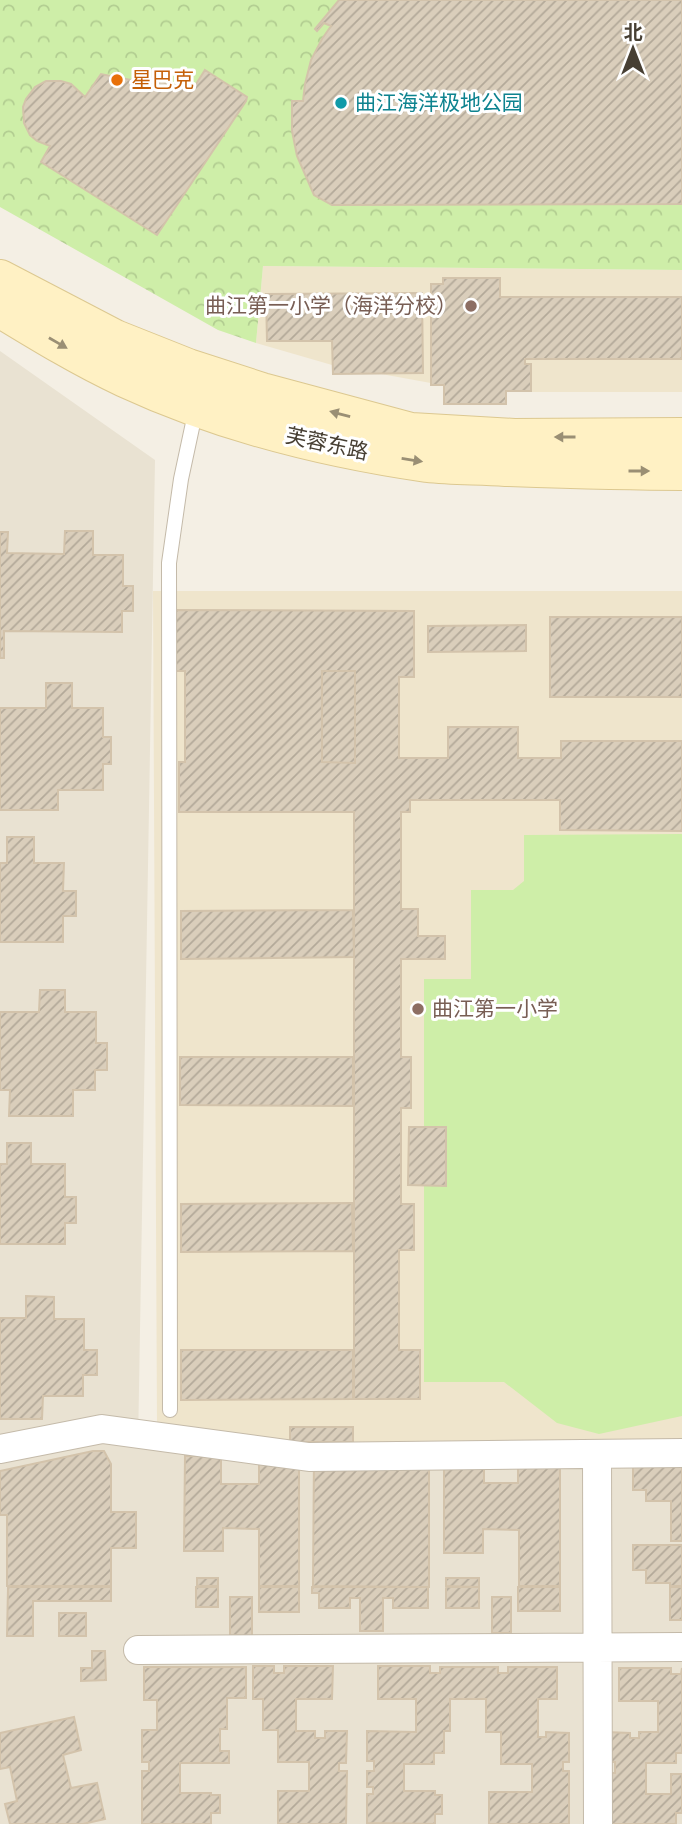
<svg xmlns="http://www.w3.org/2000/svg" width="682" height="1824" font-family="Poppins,'Noto Sans SC',sans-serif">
<defs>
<pattern id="forest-crowns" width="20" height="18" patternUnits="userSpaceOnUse" patternTransform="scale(1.75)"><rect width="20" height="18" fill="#ceeea8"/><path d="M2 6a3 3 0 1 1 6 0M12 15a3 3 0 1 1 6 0" fill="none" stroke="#b2cd91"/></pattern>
<pattern id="building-hatch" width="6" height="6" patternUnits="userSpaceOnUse" patternTransform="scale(1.75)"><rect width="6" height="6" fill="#dacebb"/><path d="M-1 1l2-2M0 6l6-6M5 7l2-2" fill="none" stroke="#b3a999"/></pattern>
</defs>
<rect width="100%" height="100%" fill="#f4efe4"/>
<path fill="#e9e2d2" d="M0,351L155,460L138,1446L682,1444V1824H0Z"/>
<path fill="#efe5cc" d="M263,266L682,270V392H480L332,365L256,343Z
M153,591H682V1442L208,1443L157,1427Z"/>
<path fill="#ceeea8" d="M682,834V1416L599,1434L557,1423L504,1382H424V979H471V890H513L524,881V835Z"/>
<path fill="url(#forest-crowns)" d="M0,0H682V270L263,266L256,343L218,330L0,207Z"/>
<path fill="url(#building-hatch)" stroke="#d3c3ab" stroke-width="2" fill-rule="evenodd" d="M339,0H682V204L332,205L314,195L297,156L292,131V101H303L305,84L311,60L322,39L331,26L324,23L317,31L315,29Z
M205,70L247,97L246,101L157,235L41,162L50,146L37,141L30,135L24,123L23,107L26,99L35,87L46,81H61L71,84L85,97L101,74L136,81L156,77L171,87L178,84L191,92Z
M443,278H500V297H682V359H525V364H531V391H506V404H444V385H431V284H443Z
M422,293L423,373L333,374L332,341H267L266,294Z
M65,531H93V555H123V586H133V611H122V632L4,631V658H0V532H8L7,553L64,554Z
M165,610L414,611V677H399V758H448V727H518V758H561V741H682V831L560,830V800H410V812H401V909H418V936H445V959H401V1057H411V1108H401V1204H414V1250H399V1350H420V1399H354V812H179V762H185V671H165ZM322,671H355V763L322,762Z
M550,617H682V697H550Z
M526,625V651L428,652V626Z
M322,671H355V763L322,762Z
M46,683H72V708H103V737H111V764H103V790H58V810H0V708H46Z
M7,837H34V863H64L63,891H76V916H63V942H0V863H7Z
M353,910L354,957L181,959V911Z
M40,990H65V1012H96V1043H107V1070H95V1090H73V1116H9L10,1090H0V1012H39Z
M180,1057H353V1106L180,1105Z
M409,1127H446V1186L408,1185Z
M7,1143H31V1164H65V1197H76V1223H65V1244H0V1164H7Z
M352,1203L353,1251L181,1252V1204Z
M26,1296L54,1297V1319H84V1350H97V1375H83V1396H43L42,1419H0V1318H26Z
M181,1350H353V1399L181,1400Z
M290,1427H353V1442H290Z
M93,1451H104L111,1464V1512H136V1548H111V1586H7V1515H0V1471Z
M314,1454H429V1587L313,1586Z
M259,1455H299V1586H259V1529L223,1528V1551H184L185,1456H221V1484H259Z
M444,1455H484V1483H518V1455H560V1586H519V1530L483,1529V1553H444Z
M633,1465H682V1541H671V1501H646V1490H633Z
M633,1545H682V1586H670V1583H646V1570H633Z
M197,1578H218V1586H197Z
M446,1578H479V1587L446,1586Z
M8,1587H111V1601H33V1636H7Z
M196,1587H218V1607H196Z
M259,1587H299V1612H259Z
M312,1587H428V1608H393V1598H383V1631H360V1598H350V1608H319V1593H312Z
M446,1587H479V1608H446Z
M518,1587H560V1611H518Z
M670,1587H682V1620H670Z
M230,1597H252V1636L230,1635Z
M492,1597H511V1633H492Z
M59,1613H86V1636H59Z
M92,1651H105L106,1680L81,1681V1668H92Z
M253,1666H274V1673H284V1666H333L332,1699H296V1731H315V1738H325V1731H347L346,1763H339V1771H347L346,1824H278V1791H309V1762H278V1730H263V1699H253Z
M378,1666H430V1673H440V1667H498V1673H508V1667H557V1699H538V1737H546V1732L569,1733V1762H563V1771H569V1824H489V1792H532V1764H501V1732H486V1699H450V1731H444V1753H434V1764H404V1791H435V1795H442V1814H435V1824L367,1823V1794H373V1787H367V1771H374V1761H367V1731L416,1732V1699H378Z
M144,1667H246V1698H227V1729H220V1751H229V1763H180V1793H211V1795H220V1813H211V1824H142V1771H149V1762H142V1730H157V1700H144Z
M619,1668H671V1674H681L682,1668V1753H676V1763H646V1794H671V1774H682V1813H676V1824H607V1773H615V1762H607V1732L630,1733V1738H639V1732H658V1701H619Z
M74,1717L81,1750L63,1755L71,1788L97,1783L105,1819L83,1824H10L5,1804L17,1801L10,1767L0,1769V1733Z"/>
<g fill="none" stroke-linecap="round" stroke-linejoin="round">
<defs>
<path id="service" d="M170,1410L169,563L181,479L196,409"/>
<path id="minor" d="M0,1449L102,1429L309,1457L682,1453
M597,1454L598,1824
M138,1650L682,1647"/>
<path id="secondary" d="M0,279L115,339L188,368L262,392L411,432L514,438L682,437
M0,308C41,333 82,358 125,378C220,422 323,448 427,463C453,466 480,465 506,467C565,469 623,471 682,471"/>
</defs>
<use href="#service" stroke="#c4baa9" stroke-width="16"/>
<use href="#minor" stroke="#c4baa9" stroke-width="30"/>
<use href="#secondary" stroke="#dcc890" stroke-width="40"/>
<use href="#service" stroke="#fff" stroke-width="14"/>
<use href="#minor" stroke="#fff" stroke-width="28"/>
<use href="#secondary" stroke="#fff1c4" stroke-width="38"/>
</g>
<defs><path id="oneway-solid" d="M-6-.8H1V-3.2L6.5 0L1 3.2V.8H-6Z" transform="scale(1.75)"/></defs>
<g fill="#9a8f74">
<use href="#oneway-solid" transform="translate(58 343) rotate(30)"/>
<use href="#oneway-solid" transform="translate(340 414) rotate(-165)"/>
<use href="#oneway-solid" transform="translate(565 437) rotate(180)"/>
<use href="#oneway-solid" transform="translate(412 460) rotate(9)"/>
<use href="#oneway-solid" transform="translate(639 471)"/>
</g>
<circle fill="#e8710a" stroke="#fff" stroke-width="2.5" cx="117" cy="80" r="7"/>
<circle fill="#0f9aa8" stroke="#fff" stroke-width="2.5" cx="341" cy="103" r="7"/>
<g fill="#8d6e63" stroke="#fff" stroke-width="2.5">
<circle cx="471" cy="306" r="7"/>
<circle cx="418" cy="1009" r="7"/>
</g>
<g text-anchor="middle" stroke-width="6" stroke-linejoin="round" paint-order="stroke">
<g font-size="21" fill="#c56008" stroke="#fff" text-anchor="start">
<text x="131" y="87">星巴克</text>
</g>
<g font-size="21" fill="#0d838f" stroke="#fff" text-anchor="start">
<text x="355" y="110">曲江海洋极地公园</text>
</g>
<g font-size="21" fill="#785e54" stroke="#fff" text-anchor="end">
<text x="457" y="313">曲江第一小学（海洋分校）</text>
<text x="432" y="1016" text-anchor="start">曲江第一小学</text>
</g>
<g font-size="21" fill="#473f33" stroke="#fff">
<text transform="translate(327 444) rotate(12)" y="7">芙蓉东路</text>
</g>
</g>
<g transform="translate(633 49)" stroke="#ffffff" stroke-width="5" paint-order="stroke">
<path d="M0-5L12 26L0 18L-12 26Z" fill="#473f33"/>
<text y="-10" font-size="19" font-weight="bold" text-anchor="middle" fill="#473f33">北</text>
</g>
</svg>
